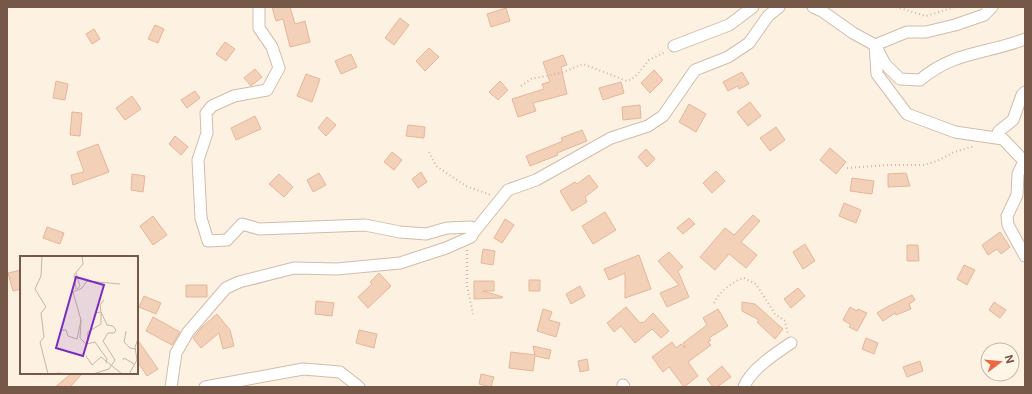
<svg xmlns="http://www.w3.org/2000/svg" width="1032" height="394" font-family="Inter,sans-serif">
<rect width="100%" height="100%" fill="#fdf2e2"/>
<path fill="#f3d0b8" stroke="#e6b698" d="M272,7H290L295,24L305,21L310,42L290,47L283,19L276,21Z
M506,8L510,21L491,27L487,14Z
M400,18L409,25L394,45L385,38Z
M155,25L164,29L158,43L148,39Z
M94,29L100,39L92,44L86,34Z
M225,42L235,49L226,61L216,54Z
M429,48L439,57L425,71L416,61Z
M351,54L357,67L341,74L335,61Z
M563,55L567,65L561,67L567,94L533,103L536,111L518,117L512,99L544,89L542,84L550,82L543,62Z
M255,69L262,77L251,86L244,78Z
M654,70L663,80L650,93L641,83Z
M742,72L749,84L739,89L738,86L728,91L723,82Z
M306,74L320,79L312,102L297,96Z
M56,81L68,84L65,100L53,98Z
M500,81L508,90L498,100L489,92Z
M621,82L624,93L603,100L599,88Z
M195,91L200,98L187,108L181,100Z
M132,96L141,109L125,120L116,108Z
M750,102L761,116L748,126L737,112Z
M689,104L706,114L696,132L679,122Z
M640,105L641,118L623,120L622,107Z
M72,112L82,113L80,136L70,135Z
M255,116L261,129L236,140L231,128Z
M327,117L336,125L326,136L318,128Z
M408,125L425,127L424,138L406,136Z
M776,127L785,140L770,151L760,138Z
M582,130L587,141L557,153L558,155L530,166L526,156L563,141L561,138Z
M175,136L188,147L181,155L169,144Z
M98,144L109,172L73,185L71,175L84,172L77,152Z
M830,148L846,162L836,174L820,160Z
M646,149L655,159L647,167L638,157Z
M392,152L402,160L394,170L384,162Z
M716,171L725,181L712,193L703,183Z
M421,172L427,182L418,188L412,179Z
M319,173L326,185L313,192L307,180Z
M906,173L910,186L888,187V174Z
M132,174L145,176L143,192L131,190Z
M279,174L293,187L284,197L269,184Z
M589,175L598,187L585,197L587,202L572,211L560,191L575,182L577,184Z
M852,178L874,181L872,194L850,191Z
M844,203L861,210L856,223L839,216Z
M605,212L616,230L593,244L582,226Z
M753,215L760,221L741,242L757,255L746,268L729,254L715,270L700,257L725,228L734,235Z
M153,216L167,235L153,245L140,226Z
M689,218L695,224L683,234L677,228Z
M505,219L514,225L502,243L494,238Z
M47,227L64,233L60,244L43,238Z
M1000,232L1010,247L1001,254L997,249L988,255L982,245Z
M805,244L815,261L803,269L793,252Z
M907,245H918L919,261H907Z
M483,249L495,251L493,265L481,263Z
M669,252L683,267L678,271L689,297L667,307L660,293L679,285L658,261Z
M639,255L651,289L625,298V273L609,280L604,269Z
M964,265L975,270L967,285L957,279Z
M21,270V289L13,291L8,273Z
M379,273L391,286L368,308L358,297L372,284L370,282Z
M529,280H540V291H529Z
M474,281H494V291H483L503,297L502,298L474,299Z
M186,285H207V297H186Z
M580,286L585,296L571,304L566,294Z
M798,288L805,296L791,308L784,299Z
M912,295L915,300L909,304L911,309L896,315L895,313L883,321L877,313L887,307Z
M144,296L161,303L156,314L139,307Z
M316,301L334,303L332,316L315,314Z
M742,302L755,304L783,329L775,339L757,322L759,320L742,311Z
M994,302L1006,310L1000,318L989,310Z
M626,307L640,323L642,322L643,323L653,313L669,331L661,338L652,329L635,343L621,326L614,332L607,323Z
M850,307L857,311L858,309L867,313L857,331L849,327L851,325L843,320Z
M543,309L552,312L549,320L560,323L556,337L537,331Z
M718,309L728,326L709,338L711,340L708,342L711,345L688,362L698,376L684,387L669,367L663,372L652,357L672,342L676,348L681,344L685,348L683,343L707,325L703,318Z
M217,314L230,330L234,346L223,349L219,333L201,348L193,338L202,327Z
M153,317L180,332L172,345L146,331Z
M359,330L377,334L374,348L356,343Z
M866,338L878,343L874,354L862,349Z
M137,339L158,369L147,376L137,361Z
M533,346L551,350L549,359L535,356L533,371L509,368L511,352L535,355Z
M587,359L589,370L580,372L578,361Z
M920,361L923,371L907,377L903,367Z
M722,366L731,377L717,387H713L707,379Z
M72,373H83L70,387H55Z
M481,374L494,377L491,387L479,384Z"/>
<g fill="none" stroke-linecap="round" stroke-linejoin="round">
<defs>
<path id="minor" d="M813,7L822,11L853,33L875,45L877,74L907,114L955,132L1003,139L1024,161L1018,174L1017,195L1007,216L1008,225L1025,256
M992,7L984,15L955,25L926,32H907L875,45L885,64L900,79L920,80C954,51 987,54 1025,39
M674,46L729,25L753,7
M996,138L999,131L1013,120L1022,95L1025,92
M474,232L508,190L536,180L611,138L648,126L663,116L695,70L728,57L749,43L768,16L779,7
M623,385L624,387
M171,387L176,353L188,332L226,288L239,282L294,268L337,269L400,263L446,248L471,237L474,232L471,227L447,228L426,234L400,232L365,225L259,229L242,224L227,240L208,241L201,218L198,160L207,133L206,113L212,106L234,96L267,90L279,68L272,47L259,28V7
M205,387L303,369L340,372L359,387
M744,387C750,370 776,353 791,343"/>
</defs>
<use href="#minor" stroke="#d0bcab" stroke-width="13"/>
<path stroke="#d8b39c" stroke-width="2" stroke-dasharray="1 3" stroke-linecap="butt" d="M896,7L926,16L955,7
M521,86L531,79L561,73L583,64L627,81L635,77L649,60L665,52
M429,152L436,166L466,186L491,195
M847,168L888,165H924L937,161L954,152L975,146
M467,250V286L473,314
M714,303C719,292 733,281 744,278L756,284L775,314L785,321L788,334"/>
<use href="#minor" stroke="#fff" stroke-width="11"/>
</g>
<g transform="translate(20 256)">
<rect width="118" height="118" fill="#fdf2e2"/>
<path fill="none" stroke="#c7b4a4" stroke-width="1" d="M22,0L21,20L15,33L26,51L21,57L24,81L20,86L28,118M56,17L60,30L57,33M56,33L54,19L63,8L62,0M75,57L81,56L80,49L84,44M61,64L53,36L62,32L67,25L100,28M41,74H46L48,80L57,83L61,64L60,82L66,88M106,75L104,86L110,92L115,93M66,100L72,109L81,101L102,118M103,104L104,102L114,108M37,117L53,118M73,118L89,113L95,104L83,85L88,77H94L96,74L93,70L87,69L81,56V68L68,76L67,88L75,86L87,103L86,107M109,118L117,104L115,91L118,83"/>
<path fill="#7b2cbf" fill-opacity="0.15" stroke="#7b2cbf" stroke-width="2" d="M56,21L84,29L63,100L36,92Z"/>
<rect width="118" height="118" fill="none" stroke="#755848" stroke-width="2"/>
</g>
<rect width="1032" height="394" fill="none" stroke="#755848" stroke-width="16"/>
<g transform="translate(1000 362) rotate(74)"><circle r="19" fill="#fff6e8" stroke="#c8b7a8"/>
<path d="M0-3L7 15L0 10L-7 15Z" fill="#eb6843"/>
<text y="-6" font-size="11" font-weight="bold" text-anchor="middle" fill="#755848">N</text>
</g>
</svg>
